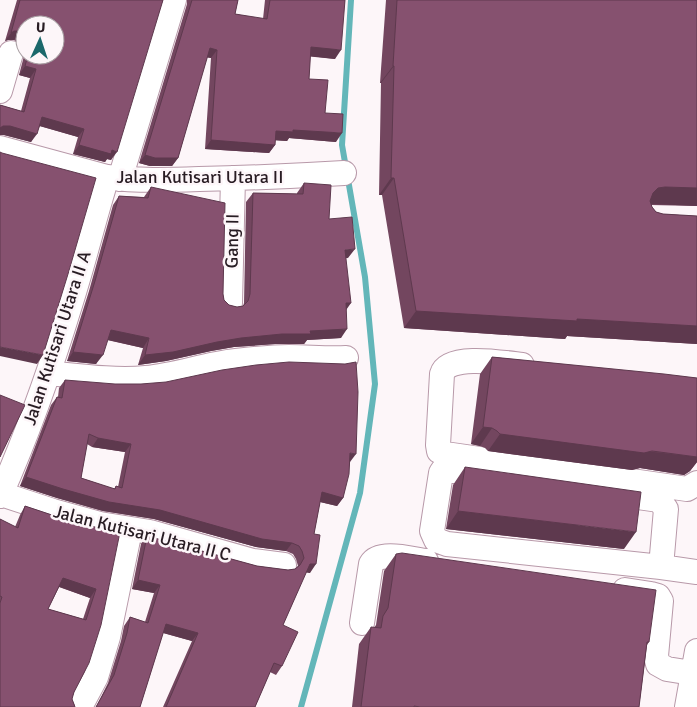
<svg xmlns="http://www.w3.org/2000/svg" width="697" height="707" font-family="Signika,sans-serif">
<rect width="100%" height="100%" fill="#fdf6f9"/>
<g fill="none" stroke-linecap="round" stroke-linejoin="round">
<path stroke="#63b6b9" stroke-width="6" d="M301,707L360,493L375,384L365,277L342,145L351,0"/>
<defs>
<path id="minor" d="M0,91L11,53
M0,148L107,177C137,181 169,180 199,179C247,178 295,176 344,173
M120,179L174,0
M230,303L233,178
M522,365C505,363 448,353 442,374L438,445L439,451L445,454L687,489L697,483
M48,373C79,376 115,381 146,378C177,375 206,364 236,361C253,359 272,357 289,357C308,357 327,359 346,358
M494,476L447,470H443L441,473L432,531L436,540L447,544L661,567L697,572
M609,493L659,500L666,509L661,567
M1,494L53,511L100,524L150,532L253,561L284,565
M0,496C28,433 51,368 71,302C84,261 94,219 107,177
M625,590L651,594L658,596L661,601L656,656L658,664L667,669L692,673
M362,623L371,564C379,550 411,559 426,561
M80,707L96,677L108,637L130,530
M687,707L697,651"/>
</defs>
<use href="#minor" stroke="#b899a9" stroke-width="26"/>
<use href="#minor" stroke="#fff" stroke-width="24"/>
</g>
<path fill="#73465f" fill-rule="evenodd" d="M17,0H163L111,160L107,159L105,162L73,154L78,137L40,126L31,142L4,135H0V105L21,111L30,78L19,75L24,56V49L21,44L14,40H8L5,41ZM25,25L55,55H25Z
M187,0H238L235,14L263,19L265,0H345L335,59L310,56L309,79L325,113L336,142L289,138L287,141L275,140V145L269,153L205,149L211,58L207,57L178,158L172,166H150L139,163L187,4Z
M386,0H697V206L651,205L652,207L656,212L663,214L697,216V344L567,336L565,339L404,328L382,195H379L381,83H380Z
M304,183L329,219L348,258H346V310L341,338L307,340L304,344H275L234,347L211,351L166,361L138,365L143,348L107,340L96,364L67,361L89,291L113,205L119,196L144,197L151,187L223,294L224,300L229,305L237,307L243,306L244,303L246,202L253,193L297,194V193Z
M492,357L697,378V462L690,471L684,475L640,468L632,470L488,451L485,448L480,446L471,444L480,374Z
M65,380L350,462L343,498L337,506L320,502L314,534L310,573L306,572L283,625L282,666L276,675L270,672L255,707H163L192,641L163,633L140,707H96L108,683L121,641L124,626L130,617L145,622L154,593L132,589L141,544L147,536L257,566L288,570L295,569L298,566L296,559L293,554L286,551L256,547L154,519L103,511L57,498L20,486L51,405L57,397H58L59,388ZM87,444L92,447L125,452L118,487L116,486L114,489L81,478Z
M465,467L624,549L446,529L453,485Z
M25,506L55,516L102,529L120,532L74,692L72,699L75,706L0,707V519L15,527L20,515ZM59,587L90,598L83,619L48,609Z
M396,554L649,642L647,645L639,707H352L359,644L371,627L374,628L376,625L384,571Z"/>
<path fill="#5e394e" d="M14,31H20L14,40H8L5,41L11,33Z
M311,47L341,50L335,59L305,56Z
M210,48L217,50L211,58L204,57Z
M25,66L36,69L30,78L19,75Z
M393,66H394L381,83H380Z
M42,117L84,129L78,137L36,125Z
M3,126H10L37,134L31,142L4,135H0V128Z
M293,130L342,133L336,142L289,138L287,141L270,140L276,131Z
M211,140L275,145L269,153L205,149Z
M79,145L112,150L117,152L111,160L107,159L105,162L73,154Z
M145,155L178,158L172,166H150L139,163Z
M391,178H394L382,195H379Z
M665,187L697,188V206L653,204L646,206L653,193L658,188Z
M355,249L348,258L338,259L345,250Z
M346,303H351L344,313Z
M416,311L577,319L697,326V344L567,336L565,339L404,328Z
M347,329L341,338L307,340L304,344H275L234,347L211,351L166,361L138,365L145,355L217,342L241,338L310,331Z
M111,330L149,338L143,348L104,339Z
M0,347L43,355L37,364L0,356Z
M73,352L103,355L96,364L67,361Z
M483,427L492,428L480,446L471,444Z
M500,434L697,457V462L690,471L684,475L640,468L632,470L488,451Z
M98,438L131,444L125,452L92,447Z
M350,453L356,454L350,462H344Z
M26,477L160,510L292,543L286,551L256,547L154,519L103,511L57,498L20,486Z
M322,492L343,498L337,506L316,501Z
M458,511L636,532L624,549L446,529Z
M310,564H316L310,573L304,572Z
M63,578L96,589L90,598L57,586Z
M138,580L160,585L154,593L132,589Z
M166,624L198,633L192,641L160,632Z"/>
<path fill="#86516f" stroke="#5e394e" fill-rule="evenodd" d="M20,0H163L117,152L112,150L111,154L79,145L84,129L42,117L37,134L10,126H3L0,128V105L24,112L36,69L25,66L28,55H55V25H25V34L20,31H14L11,33Z
M192,0H238L235,14L267,19L270,0H345L341,50L311,47L309,79L328,80L325,113L343,114L342,133L293,130V132L276,131L275,145L211,140L217,50L210,48L178,158H155L145,155Z
M397,0H697V188L665,187L658,188L653,193L650,201L652,207L656,212L663,214L697,216V326L577,319V321L416,311L394,178H391L394,66H393Z
M0,152L2,153L96,178L68,274L43,355L0,347Z
M304,183L331,185L329,219L352,217L355,249L345,250L351,303H346L347,329L310,331L311,334H282L241,338L217,342L173,352L145,355L149,338L111,330L103,355L73,352L95,281L119,196L148,198L151,187L225,203L223,294L224,300L229,305L237,307L243,306L248,301L250,294L253,193L303,194Z
M492,357L664,374L697,378V457L652,451L644,453L500,434L497,431L492,428L483,427Z
M289,362L345,364L356,362L358,392L356,454L350,453L349,474L343,498L322,492L314,534L320,535L316,564H310L283,625L298,632L282,666L274,663L255,707H166L198,633L166,624L140,707H96L114,675L127,633L130,617L148,623L160,585L138,580L147,536L257,566L288,570L295,569L300,565L304,558L302,551L299,546L292,543L262,539L160,510L109,502L63,489L26,477L57,397L62,398L65,380L115,384H141L166,382L222,370L256,365ZM89,434L98,438L131,444L122,488L116,486L115,489L81,478Z
M0,395L25,405L0,457Z
M465,467L641,492L636,532L458,511Z
M25,506L55,516L102,529L120,532L101,625L89,663L74,692L72,699L75,707H0V603L2,597L0,596V519L18,528ZM63,578L96,589L86,620L48,609Z
M402,553L656,590L649,642H647L639,707H420L414,706V707H361L371,627L381,628L383,616L388,608L396,554Z"/>
<g text-anchor="middle" stroke-width="5" stroke-linejoin="round" paint-order="stroke">
<g font-size="18" fill="#281c23" stroke="#fdf6f9">
<text x="200" y="183">Jalan Kutisari Utara II</text>
<text transform="translate(232 241) rotate(-89)" y="6">Gang II</text>
<text transform="translate(57 338) rotate(-72)" y="6">Jalan Kutisari Utara II A</text>
<text transform="translate(142 533) rotate(14)" y="6">Jalan Kutisari Utara II C</text>
</g>
</g>
<g transform="translate(40 40) rotate(3)"><circle r="24" fill="#fdf6f9" stroke="#a89fa3"/>
<path d="M0-4L9 19L0 12L-9 19Z" fill="#1b686b"/>
<text y="-8" font-size="14" font-weight="bold" text-anchor="middle" fill="#281c23">U</text>
</g>
</svg>
